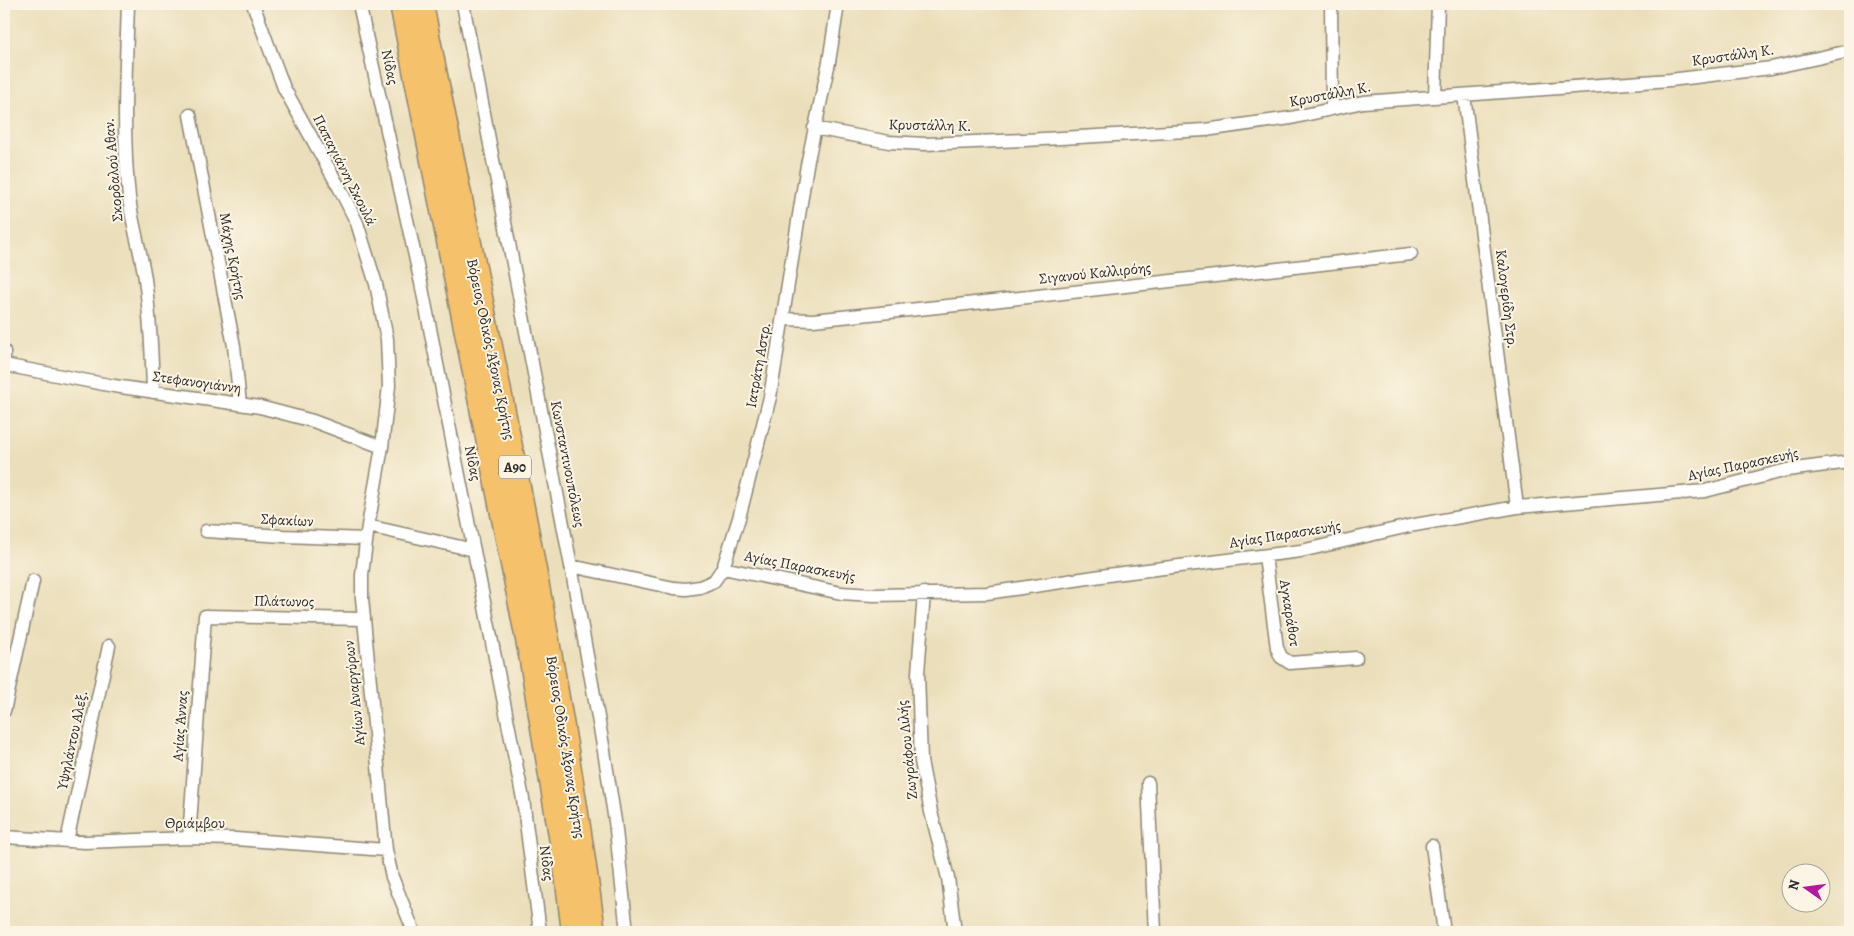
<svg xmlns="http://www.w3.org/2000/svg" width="1854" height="936" font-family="Alegreya,serif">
<rect width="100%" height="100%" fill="#fcf5e5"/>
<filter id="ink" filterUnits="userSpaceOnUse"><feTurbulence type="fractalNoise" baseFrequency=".02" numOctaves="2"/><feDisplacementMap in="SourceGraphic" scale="10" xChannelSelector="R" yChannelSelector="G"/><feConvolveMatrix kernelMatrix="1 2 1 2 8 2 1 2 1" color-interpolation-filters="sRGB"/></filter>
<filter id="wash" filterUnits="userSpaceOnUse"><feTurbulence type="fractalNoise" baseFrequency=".0096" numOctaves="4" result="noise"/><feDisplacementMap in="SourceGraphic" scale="20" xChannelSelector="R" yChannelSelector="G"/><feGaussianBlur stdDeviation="1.12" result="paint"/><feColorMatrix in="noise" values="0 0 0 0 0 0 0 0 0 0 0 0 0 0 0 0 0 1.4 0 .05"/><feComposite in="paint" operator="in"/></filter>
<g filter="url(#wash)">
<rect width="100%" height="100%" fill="#ebdfbb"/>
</g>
<g filter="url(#ink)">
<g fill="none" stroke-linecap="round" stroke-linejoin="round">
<defs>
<path id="minor" d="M128,4C126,68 122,133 129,197C132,225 141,251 145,279C150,316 152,354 153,392
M253,4L284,88L340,189L357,223L376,284L387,339L389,386L382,447L368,526L362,575V598L386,850L392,877L414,932
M359,4L421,283L523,799L540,932
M463,4L571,566L604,751L615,821L627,932
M1331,4L1332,108
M1464,95L1517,507
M1435,97L1438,4
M190,115L234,346L240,404
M814,128L889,142L925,144L1025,140L1205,130L1291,118L1363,102L1670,80L1771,68L1850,51
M783,319L813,320L966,304L1411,254
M4,351V365
M4,365L114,386L260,407L313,421L382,447
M368,526L474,550
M206,531L283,536L366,539
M1265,556L1277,648L1281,657L1290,663L1356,658
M571,566L674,588L686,589L700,587L714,581L723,568L739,518L770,397L807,165L829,62L838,4
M723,568L841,593L873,595L987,593L1115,574L1301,551L1409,526L1517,507L1705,491L1787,470L1850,462
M924,593L918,673L921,761L931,812L948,878L955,932
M4,711L33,581
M1148,783L1155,932
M4,837L85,842L189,838L236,839L386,850
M189,838L205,616L363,619
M67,841L109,646
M1432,846L1444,932"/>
<path id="motorway" d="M401,4L530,655L565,866L573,932
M422,4C482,313 553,620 594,932"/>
</defs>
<use href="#minor" stroke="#8b8573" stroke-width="15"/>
<use href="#motorway" stroke="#8b8573" stroke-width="25"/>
<use href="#minor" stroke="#fff" stroke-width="12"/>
<use href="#motorway" stroke="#f5c16b" stroke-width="22"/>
</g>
</g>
<g text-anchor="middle" stroke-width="4" stroke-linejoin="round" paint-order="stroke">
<rect fill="#fcf5e5" stroke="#6a6863" stroke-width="1" x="499" y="455.5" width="32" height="23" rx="4"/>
<g font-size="14" font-weight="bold" fill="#2b2b2b">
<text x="515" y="472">Α90</text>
</g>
<g font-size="15" fill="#2b2b2b" stroke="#fcf5e5">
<text transform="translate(1733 55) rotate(-8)" y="5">Κρυστάλλη Κ.</text>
<text transform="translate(390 67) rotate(78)" y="5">Νίδας</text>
<text transform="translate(1330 94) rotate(-11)" y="5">Κρυστάλλη Κ.</text>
<text transform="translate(930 125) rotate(1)" y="5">Κρυστάλλη Κ.</text>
<text transform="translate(113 170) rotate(-95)" y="5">Σκορδαλού Αθαν.</text>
<text transform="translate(345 170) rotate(63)" y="5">Παπαγιάννη Σκουλά</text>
<text transform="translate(233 256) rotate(79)" y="5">Μάχης Κρήτης</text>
<text transform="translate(1095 273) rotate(-6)" y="5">Σιγανού Καλλιρόης</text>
<text transform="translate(1507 299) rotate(83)" y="5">Καλογερίδη Στρ.</text>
<text transform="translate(491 349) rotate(78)" y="5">Βόρειος Οδικός Άξονας Κρήτης</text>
<text transform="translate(758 365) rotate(-80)" y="5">Ιατράτη Αστρ.</text>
<text transform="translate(197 382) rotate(8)" y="5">Στεφανογιάννη</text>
<text transform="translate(473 463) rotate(79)" y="5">Νίδας</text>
<text transform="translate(568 464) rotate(79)" y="5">Κωνσταντινουπόλεως</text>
<text transform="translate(1743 464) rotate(-12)" y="5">Αγίας Παρασκευής</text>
<text transform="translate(287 520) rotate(3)" y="5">Σφακίων</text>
<text transform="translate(1285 534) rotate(-9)" y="5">Αγίας Παρασκευής</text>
<text transform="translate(800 566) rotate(11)" y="5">Αγίας Παρασκευής</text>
<text transform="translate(284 601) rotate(1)" y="5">Πλάτωνος</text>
<text transform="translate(1290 613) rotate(81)" y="5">Αγκαράθοτ</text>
<text transform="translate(354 693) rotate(-96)" y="5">Αγίων Αναργύρων</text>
<text transform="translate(180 726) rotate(-86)" y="5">Αγίας Άννας</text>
<text transform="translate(72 740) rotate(-78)" y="5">Υψηλάντου Αλεξ.</text>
<text transform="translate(566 747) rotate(81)" y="5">Βόρειος Οδικός Άξονας Κρήτης</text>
<text transform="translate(907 750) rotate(-96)" y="5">Ζωγράφου Λιλής</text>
<text x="195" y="828">Θριάμβου</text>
<text transform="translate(547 863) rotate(83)" y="5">Νίδας</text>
</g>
</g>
<rect width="1854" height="936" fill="none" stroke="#fcf5e5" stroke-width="20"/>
<g transform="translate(1806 888) rotate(284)"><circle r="24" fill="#fcf5e5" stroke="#a8a49b"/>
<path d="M0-4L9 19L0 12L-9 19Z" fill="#b5179e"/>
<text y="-8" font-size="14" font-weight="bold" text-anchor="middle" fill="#2b2b2b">N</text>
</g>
</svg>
